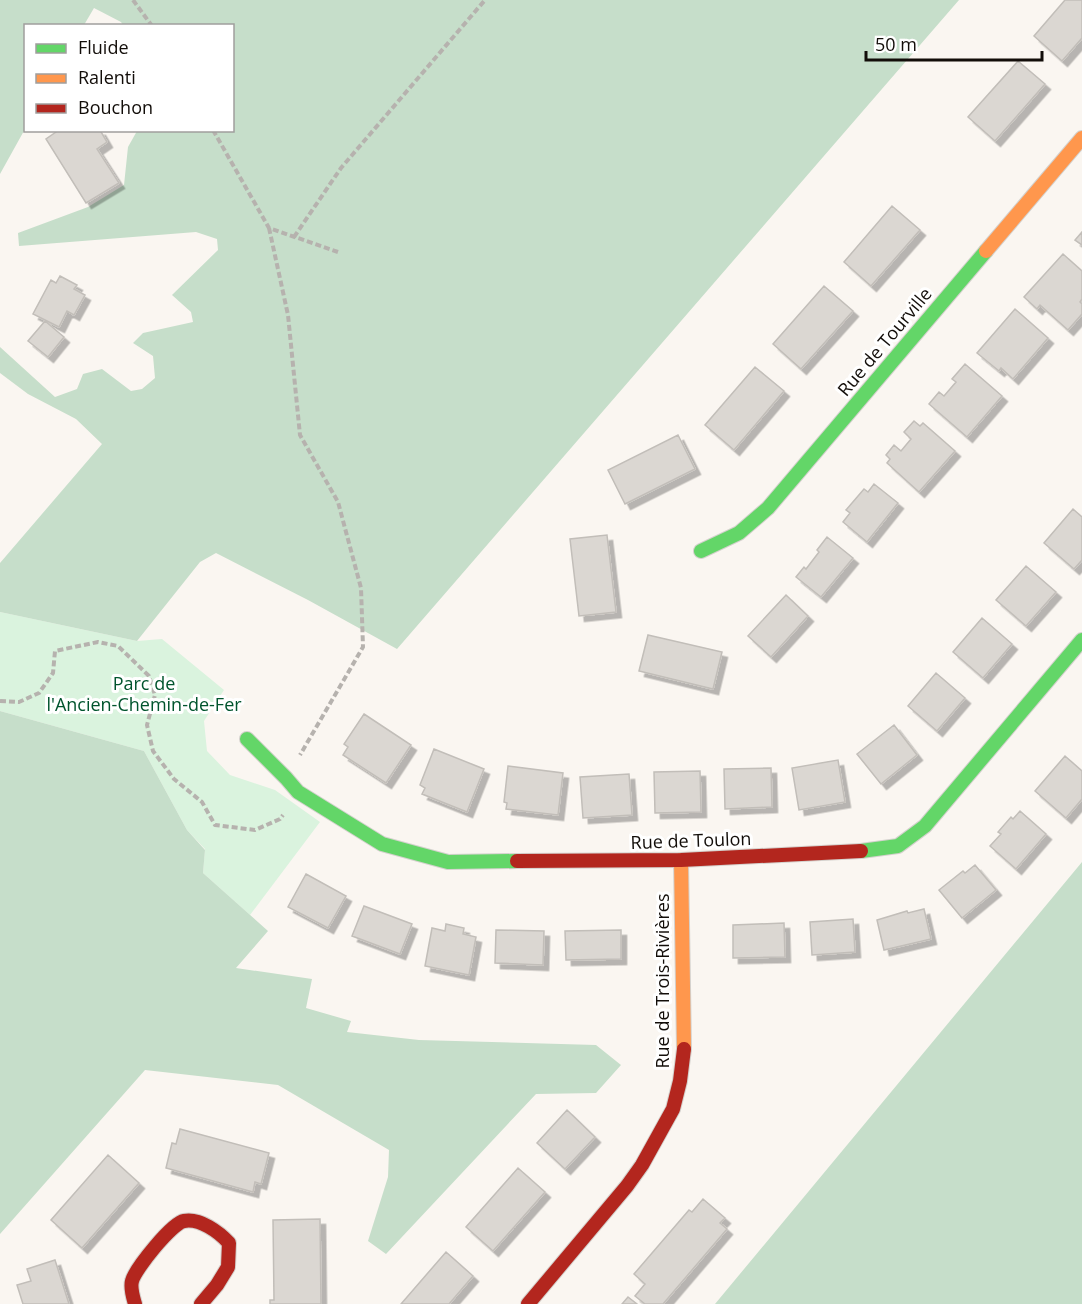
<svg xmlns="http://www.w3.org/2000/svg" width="1082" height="1304" font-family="'Open Sans',sans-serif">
<defs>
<filter id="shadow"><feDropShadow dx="5.5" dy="5.5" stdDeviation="0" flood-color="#0004"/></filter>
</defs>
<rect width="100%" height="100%" fill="#faf6f1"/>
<path fill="#daf3de" d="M0,612L137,641L162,639L224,690L204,721L207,751L230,775L275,790L320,822L250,915L203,873L205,849L187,830L144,751L0,711Z"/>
<path fill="#c6deca" d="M0,0H959L397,649L308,600L216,553L200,562L137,641L0,612V563L102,444L76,419L28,394L0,373V347L55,397L77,389L83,374L102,369L131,391L142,389L155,378L153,356L133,343L143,333L193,322L191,312L172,295L218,250L217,239L196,232L19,246L18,233L88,207L124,185L128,147L137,131L232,130V26L123,25L121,22L94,8L84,25L26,26L25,129L0,174Z
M0,711L144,751L187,830L205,850L203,873L268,931L236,968L312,979L306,1008L351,1021L347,1032L419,1040L596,1045L621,1065L596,1093L536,1094L386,1254L368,1241L388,1177L389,1150L278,1085L145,1070L0,1234Z
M1082,862V1304H715Z"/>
<path fill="#dbd7d2" stroke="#c2beb9" stroke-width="1.5" filter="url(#shadow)" d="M1065,0H1082V38L1062,61L1034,36Z
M1018,61L1045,84L995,141L968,117Z
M59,130H100L107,142L97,149L119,183L86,203L46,139Z
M892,206L920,230L871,286L844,262Z
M1082,232V245L1075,240Z
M1063,254L1082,271V299L1080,302L1082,304V314L1068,330L1040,305L1037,309L1024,297Z
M60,276L77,285L74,289L85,295L74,315L67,311L59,327L33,314L51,280L56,283Z
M824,286L853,311L801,369L773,344Z
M1015,309L1048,338L1013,379L1001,368L999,371L977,353Z
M45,321L64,337L48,357L28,341Z
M965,364L1002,396L967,437L929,404L939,392L944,396L956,382L952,379Z
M755,367L784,391L734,450L705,425Z
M914,421L920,426L923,423L955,451L919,492L887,463L890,459L886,455L894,445L901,451L911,439L904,432Z
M678,435L695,469L625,504L608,470Z
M874,484L898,503L867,542L843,522L850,513L846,510L864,489L868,492Z
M1073,509L1082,517V560L1074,569L1044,543Z
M607,535L616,612L579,616L570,539Z
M827,537L853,558L821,597L796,577L804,567L806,569L819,552L817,550Z
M1026,566L1056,592L1026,626L996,600Z
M786,595L808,616L771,657L748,636Z
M982,618L1012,644L983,678L953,652Z
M648,635L722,652L713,689L639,671Z
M936,673L965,698L937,731L908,706Z
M364,714L411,745L386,783L343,755L348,747L344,744Z
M894,725L917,755L881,784L857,754Z
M434,749L484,769L467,812L422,794L425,788L420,785Z
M1065,756L1082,771V799L1066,818L1035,791Z
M838,760L845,802L799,810L792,768Z
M508,766L563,773L558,815L506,809L507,803L504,802Z
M771,768L772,807L725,809L724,769Z
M700,771L701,812L655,813L654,772Z
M629,774L632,815L583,818L580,777Z
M1020,811L1046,834L1016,869L990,846L1001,834L998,832L1011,817L1013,819Z
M975,865L996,890L962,918L939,890L963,871L965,873Z
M306,874L346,896L328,928L288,907Z
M364,906L412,924L400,954L352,936Z
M924,909L931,939L884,950L877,920L907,911L908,913Z
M853,919L855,952L812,955L810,922Z
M784,923L785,957L733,958V925Z
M446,924L464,928L463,934L476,937L469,975L425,966L432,928L445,931Z
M496,930L544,931L543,965L495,963Z
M621,930V959L566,960L565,931Z
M567,1110L595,1137L565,1169L537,1143Z
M180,1129L269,1153L261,1184L255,1182L253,1192L166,1168L172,1143L176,1144Z
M108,1155L139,1183L82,1248L51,1220Z
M518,1168L545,1192L493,1251L466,1227Z
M703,1199L725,1218L720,1223L727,1229L663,1304H645L635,1296L645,1284L634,1274L689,1210L692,1212Z
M320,1219L321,1304H270V1300H274L273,1220Z
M446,1252L473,1276L449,1304H401Z
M55,1260L69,1304H23L17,1285L31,1281L27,1269Z
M628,1297L637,1304H622Z"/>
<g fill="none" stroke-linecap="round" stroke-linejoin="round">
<defs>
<path id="fast" d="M701,551L739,533L768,508L986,251
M247,739L286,778L298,792L382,844L448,862L517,861
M861,851L898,846L925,826L1082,640"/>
<path id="slow" d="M986,251L1082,138
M681,860L684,1049"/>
<path id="jam" d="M517,861L681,860L861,851
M135,1304C133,1297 130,1288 132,1281C135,1269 172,1223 184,1221C200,1218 219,1232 229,1243L228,1267L217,1285L201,1304
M528,1304L627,1186L642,1165L673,1109L680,1081L684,1049"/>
</defs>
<use href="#fast" stroke="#d4d1cd" stroke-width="16"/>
<use href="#slow" stroke="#d4d1cd" stroke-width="16"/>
<use href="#jam" stroke="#d4d1cd" stroke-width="16"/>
<path stroke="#b6b2ae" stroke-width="4" stroke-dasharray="6 3" stroke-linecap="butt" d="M133,0L152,26
M213,130L269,228L338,252
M269,228L288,315L300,435L338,502L361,588L363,647L300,755
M294,237L341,168L485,0
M0,701L19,702L39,693L53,673L55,651L98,642L118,646L149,676L155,695L147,725L153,751L174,779L202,802L215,825L255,830L280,819L283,815"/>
<use href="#fast" stroke="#63d668" stroke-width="14"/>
<use href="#slow" stroke="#ff974d" stroke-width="14"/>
<use href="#jam" stroke="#b3261e" stroke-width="14"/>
</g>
<g text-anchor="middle" stroke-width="6" stroke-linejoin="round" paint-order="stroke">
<g font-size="18" fill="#120d09" stroke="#fff">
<text transform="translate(885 342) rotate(-50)" y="6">Rue de Tourville</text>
<text transform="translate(691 841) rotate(-2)" y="6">Rue de Toulon</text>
<text transform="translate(663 981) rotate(-90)" y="6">Rue de Trois-Rivières</text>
</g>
<g font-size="18" fill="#00542d" stroke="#fff">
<text x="144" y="690">Parc de<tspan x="144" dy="21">l'Ancien-Chemin-de-Fer</tspan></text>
</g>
</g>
<rect x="24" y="24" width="210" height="108" fill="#ffffff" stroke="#a09e9d" stroke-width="1.5"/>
<rect x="36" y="44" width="30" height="9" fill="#63d668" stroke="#a09e9d" stroke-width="1.5"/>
<text x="78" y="54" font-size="18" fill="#120d09">Fluide</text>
<rect x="36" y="74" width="30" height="9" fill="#ff974d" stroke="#a09e9d" stroke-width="1.5"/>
<text x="78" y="84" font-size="18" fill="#120d09">Ralenti</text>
<rect x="36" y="104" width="30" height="9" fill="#b3261e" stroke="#a09e9d" stroke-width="1.5"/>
<text x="78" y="114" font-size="18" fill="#120d09">Bouchon</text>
<path d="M866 51v9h176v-9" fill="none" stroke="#120d09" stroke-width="3"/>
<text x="875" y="51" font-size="18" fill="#120d09" stroke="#ffffff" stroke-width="4.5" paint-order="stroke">50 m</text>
</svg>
